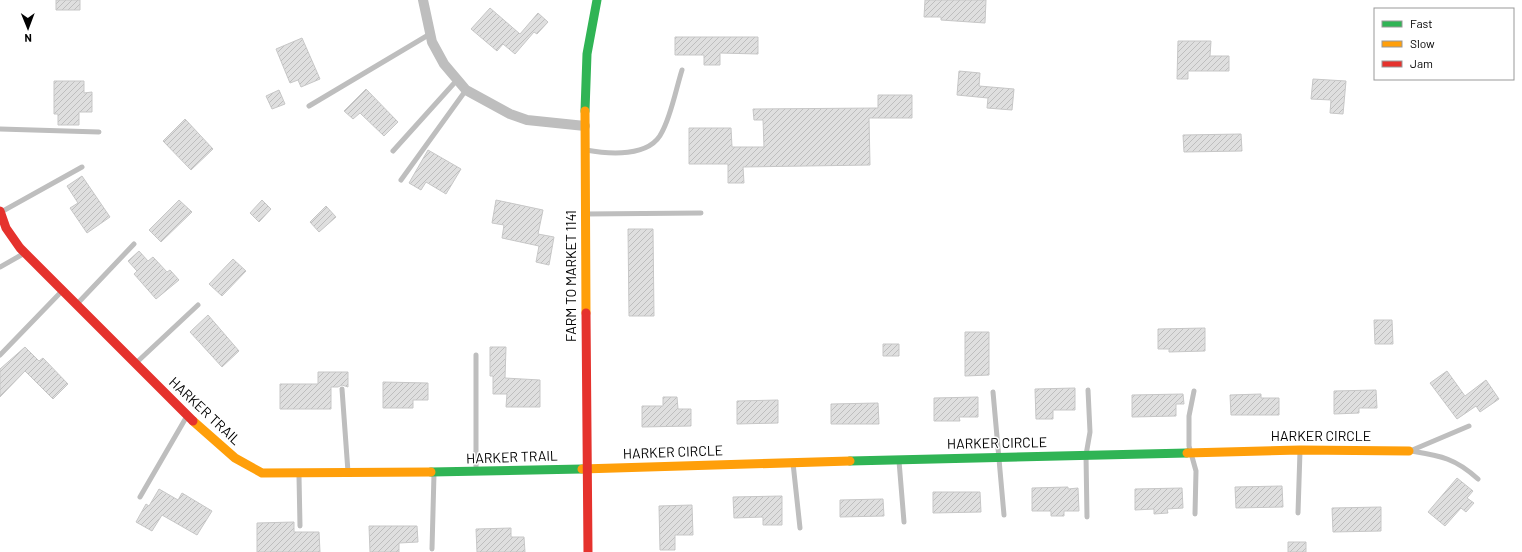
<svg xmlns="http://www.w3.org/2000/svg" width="1522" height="552" font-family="Barlow,sans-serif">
<defs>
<pattern id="building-hatch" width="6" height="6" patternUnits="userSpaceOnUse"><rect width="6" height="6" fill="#dfdfdf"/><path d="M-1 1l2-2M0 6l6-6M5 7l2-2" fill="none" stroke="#bebebe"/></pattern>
</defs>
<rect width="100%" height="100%" fill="#fff"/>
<path fill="url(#building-hatch)" stroke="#c7c7c7" d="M56,0H80V10H56Z
M925,0H986L985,23L941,20V17H924Z
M490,8L520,34L538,13L548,22L537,34L534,32L515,54L503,44L497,51L471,29Z
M675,37H758V54L720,53V65H704V55H675Z
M302,38L320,79L301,87L298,80L290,83L276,49Z
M1178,41H1211L1210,56H1229V71H1188V79H1177Z
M959,71L980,73L979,86L1014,89L1012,110L987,108L988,98L957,95Z
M1313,79L1346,81L1343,114L1330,113L1331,100L1311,99Z
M54,81H84V93L92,92V112H79V125H58V114H54Z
M366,89L398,122L384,136L360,113L353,119L344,111Z
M279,90L285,104L272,109L266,96Z
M878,95H912V118H869L870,165L743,167L744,183H728V164H689V128H731L732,147H764L763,120H754L753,109L878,108Z
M185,119L213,149L191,170L163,141Z
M1241,134L1242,151L1184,152L1183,135Z
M428,150L461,169L446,194L426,182L421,190L409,183Z
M82,176L110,217L87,233L70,208L78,203L67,186Z
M179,200L192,212L161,242L149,230Z
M262,200L271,209L259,222L250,213Z
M496,200L543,210L538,234L554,237L549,265L536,262L539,246L502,238L504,225L492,223Z
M326,206L336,217L319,232L310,222Z
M628,229H653L654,316H629Z
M139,251L148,261L153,257L167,272L170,270L179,280L156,299L134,274L137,271L128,261Z
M233,259L246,271L222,296L209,284Z
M208,315L239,351L222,367L190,332Z
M1374,320H1392L1393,344H1375Z
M1205,328V351L1169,352V349H1158V329Z
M965,332H989V375L965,376Z
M883,344H899V356H883Z
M25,347L39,361L43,358L68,384L53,399L25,371L0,397V369Z
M490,347H506L505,378L540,380V407H506L507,394H493V376H490Z
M1447,371L1465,396L1486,380L1499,399L1480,412L1476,406L1457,419L1430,383Z
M318,372H348V387L342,385L338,387H331V409H280V384H318Z
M383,382L428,383V400H413V408H383Z
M1075,388V410H1053V419H1036L1035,389Z
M1376,390L1377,408H1359V413L1334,414V391Z
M1183,394L1184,404H1176V416L1132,417V395Z
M1261,394V398H1279V415H1231L1230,395Z
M663,397H677L678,409H691V426L642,427V406H663Z
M978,397V417H959L960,421H934V398Z
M778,400V423L737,424V401Z
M878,403L879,424H831V404Z
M1457,478L1473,491L1467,498L1474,503L1466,512L1461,508L1445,526L1428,512Z
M1282,486L1283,507L1236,508L1235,487Z
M1068,487V489L1078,488L1079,511H1064V516H1051V511H1032V488Z
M1182,488L1183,508L1167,509L1168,513L1154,514V509L1135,510V489Z
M159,489L178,500L182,493L212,511L197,535L162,515L152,531L136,522L146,504L149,506Z
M933,492H980L981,512L933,513Z
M782,496V525H763V517L734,518L733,497Z
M883,499L884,516L840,517V500Z
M692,505L693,535H675V550H660L659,506Z
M1381,507V531L1333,532L1332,508Z
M294,522V532H319L320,552H257V523Z
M369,526H417L418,542L399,543V552H370Z
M511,528V537H524L525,552H477L476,529Z
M1288,542H1306V552H1288Z"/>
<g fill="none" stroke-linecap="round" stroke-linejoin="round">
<path stroke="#bebebe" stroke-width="5" d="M309,106L430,34
M0,129L99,132
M586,150C608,154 650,158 662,132C671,116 676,89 682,70
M393,151L457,80
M401,180L466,90
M1,212L82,167
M586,214L701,213
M0,267L23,254
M77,304L134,244
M0,355L61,292
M136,363L198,305
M342,389L348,472
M1194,391L1189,416V446L1196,471L1195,514
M993,392L1004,515
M1410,451L1469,426
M1411,451C1441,456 1455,458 1478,479
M899,461L904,522
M793,463L800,528
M476,471V355
M299,476L300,526
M140,497L187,416
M1298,513L1300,451
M1087,517L1086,455L1090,432L1088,390
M432,549L434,474"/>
<path stroke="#bebebe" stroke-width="10" d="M423,0L432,42L444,64L466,90L510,114L527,120L585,126"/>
<path stroke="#30b455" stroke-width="9" d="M585,111L587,54L597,0
M850,461L1187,453
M431,472L582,469"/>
<path stroke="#ff9f0a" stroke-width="9" d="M585,111L586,313
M193,421L235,458L262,473L431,472
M1187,453L1300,450L1409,451
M582,469L850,461"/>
<path stroke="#e5322d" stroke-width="9" d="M0,211L6,228L20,248L193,421
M586,313L588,552"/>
</g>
<g text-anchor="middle" stroke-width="3" stroke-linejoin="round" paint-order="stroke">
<g font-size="14" fill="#000" stroke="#fff">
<text transform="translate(571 276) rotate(-90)" y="5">FARM TO MARKET 1141</text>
<text transform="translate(205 411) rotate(43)" y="5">HARKER TRAIL</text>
<text x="1321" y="441">HARKER CIRCLE</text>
<text transform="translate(997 443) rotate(-1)" y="5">HARKER CIRCLE</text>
<text transform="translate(673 452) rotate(-2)" y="5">HARKER CIRCLE</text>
<text transform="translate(512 457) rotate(-2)" y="5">HARKER TRAIL</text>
</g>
</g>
<rect x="1374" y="8" width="140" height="72" fill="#ffffff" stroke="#999999"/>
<rect x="1382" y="21" width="20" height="6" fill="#30b455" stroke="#999999"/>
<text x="1410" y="28" font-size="12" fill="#000000">Fast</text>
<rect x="1382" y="41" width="20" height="6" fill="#ff9f0a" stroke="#999999"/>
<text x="1410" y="48" font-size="12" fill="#000000">Slow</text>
<rect x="1382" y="61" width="20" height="6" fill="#e5322d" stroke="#999999"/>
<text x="1410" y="68" font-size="12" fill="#000000">Jam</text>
<g transform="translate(28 28) rotate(179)" stroke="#ffffff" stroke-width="3" paint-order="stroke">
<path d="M0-3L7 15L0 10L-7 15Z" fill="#000000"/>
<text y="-6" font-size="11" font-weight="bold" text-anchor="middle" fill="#000000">N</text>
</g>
</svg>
